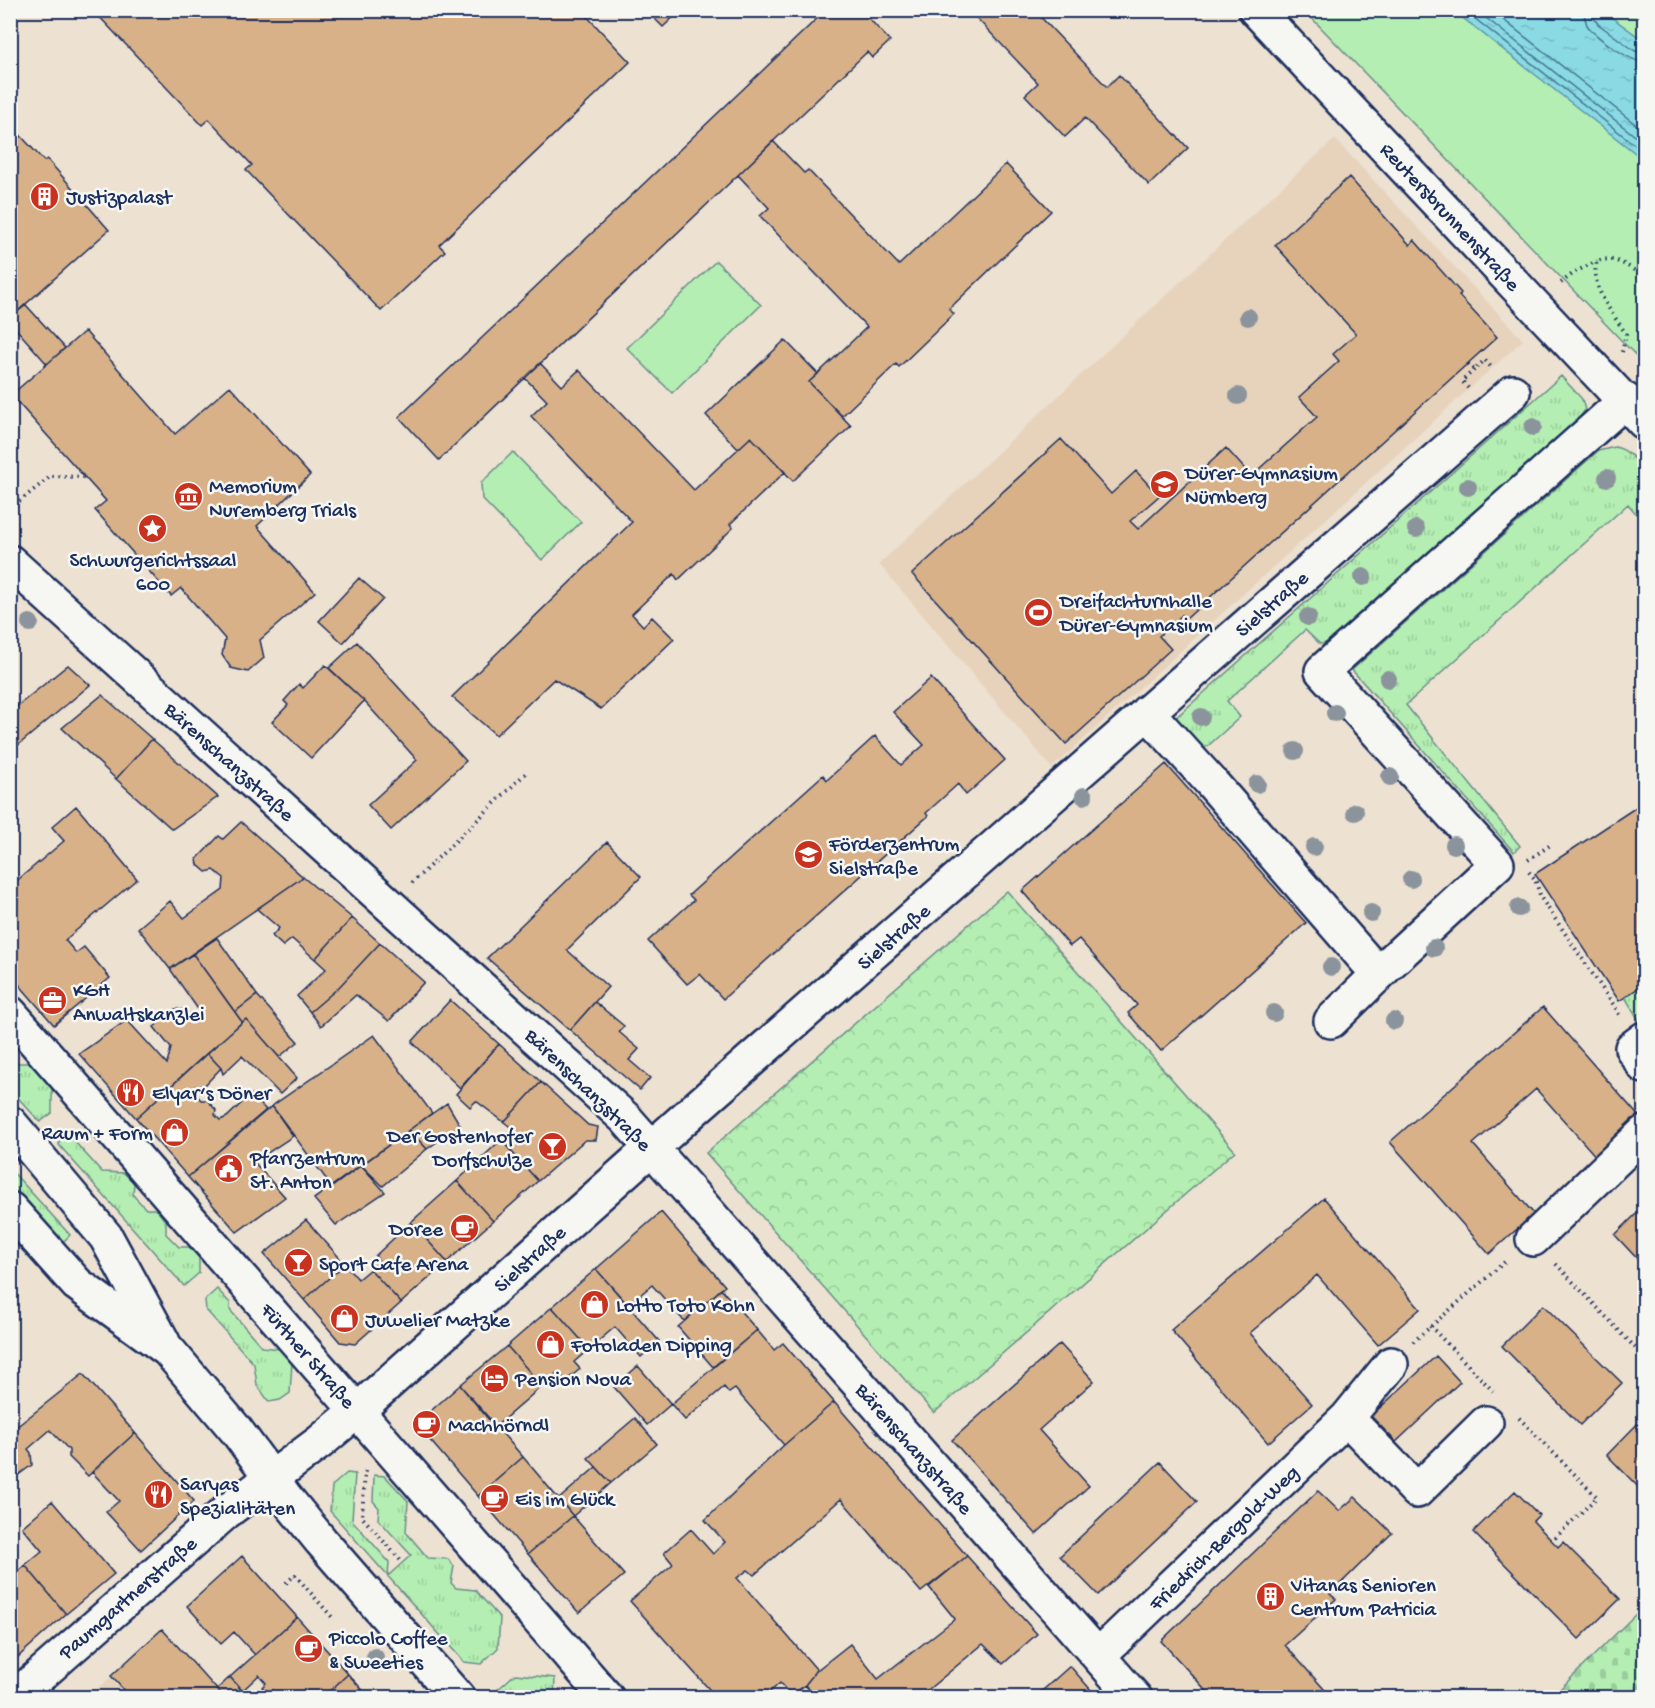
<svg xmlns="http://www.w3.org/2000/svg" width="1655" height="1708" font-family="'Gochi Hand',sans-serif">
<defs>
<pattern id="grass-tufts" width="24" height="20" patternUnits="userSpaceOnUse" patternTransform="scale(1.5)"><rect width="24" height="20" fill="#b4eeb2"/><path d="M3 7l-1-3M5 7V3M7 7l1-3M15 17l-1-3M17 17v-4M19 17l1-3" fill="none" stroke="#9acc9c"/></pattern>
<pattern id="forest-crowns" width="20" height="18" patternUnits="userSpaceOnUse" patternTransform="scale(1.5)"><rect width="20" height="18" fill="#b4eeb2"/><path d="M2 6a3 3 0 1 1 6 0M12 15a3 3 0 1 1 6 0" fill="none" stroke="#9acc9c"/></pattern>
<pattern id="cemetery-stones" width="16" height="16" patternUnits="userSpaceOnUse" patternTransform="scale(1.5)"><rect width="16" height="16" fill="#b4eeb2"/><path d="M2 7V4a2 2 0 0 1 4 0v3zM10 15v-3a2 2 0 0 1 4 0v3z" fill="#9acc9c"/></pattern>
<pattern id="water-ripples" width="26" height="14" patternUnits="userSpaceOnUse" patternTransform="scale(1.5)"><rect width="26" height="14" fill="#89dae2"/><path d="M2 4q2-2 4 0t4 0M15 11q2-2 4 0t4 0" fill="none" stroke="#76bbc4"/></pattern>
</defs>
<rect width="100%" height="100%" fill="#ede1d2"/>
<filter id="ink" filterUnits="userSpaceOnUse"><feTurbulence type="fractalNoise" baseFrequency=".0167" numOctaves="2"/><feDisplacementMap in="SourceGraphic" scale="12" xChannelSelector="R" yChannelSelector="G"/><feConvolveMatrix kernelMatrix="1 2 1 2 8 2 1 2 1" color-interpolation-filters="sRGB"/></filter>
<g filter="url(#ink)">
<path fill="#e7d3bc" d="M1335,139L1523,340L1052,768L879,564L1272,196Z
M110,1678L128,1697H87Z"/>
<path fill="url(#grass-tufts)" stroke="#688e88" stroke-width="1.5" d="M1561,376L1582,399L1585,410L1580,417L1339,634L1327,643L1320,644L1305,630L1227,701L1240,717L1208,746L1202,749L1172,721Z
M1615,447C1629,450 1636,460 1644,471V523L1628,504L1406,705L1520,846L1514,852L1352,670L1598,451Z
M1644,984V1026L1643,1027L1625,997Z
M11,1063H36L52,1081V1113L40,1122L11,1090Z
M65,1131L102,1172L124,1173L134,1183L133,1195L146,1209H156L166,1222V1234L179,1247H189L199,1258V1273L184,1286L59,1145L60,1136Z
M10,1169L70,1235L60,1245L11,1190Z
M217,1289L230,1303V1310L262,1347L280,1349L292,1363L290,1393L280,1400L269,1402L257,1385L254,1364L206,1310L205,1300Z
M347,1473L355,1474L352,1520L389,1562L388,1576L411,1555L378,1519L379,1508L373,1501L374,1475L385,1476L408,1501L406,1532L428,1558L448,1559L454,1566L451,1583L456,1588L475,1590L500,1618L498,1648L481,1664L464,1662L330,1511L332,1486Z
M515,1674L555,1678L554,1697H500L495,1692Z"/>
<path fill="url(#forest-crowns)" stroke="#688e88" stroke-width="1.5" d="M1007,891L1235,1151L934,1413L706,1153Z"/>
<path fill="url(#cemetery-stones)" stroke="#688e88" stroke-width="1.5" d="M1644,1606V1697H1552Z"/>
<path fill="#b4eeb2" stroke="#688e88" stroke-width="1.5" d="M1305,11H1644V364Z
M716,261L761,305L672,393L627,348Z
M513,452L581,522L542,560L482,499L481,483Z"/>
<path fill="url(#water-ripples)" stroke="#5d96ad" stroke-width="1.5" d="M1454,11H1603L1644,41V160Z"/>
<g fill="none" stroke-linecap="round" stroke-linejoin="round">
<path stroke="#477393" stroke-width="1.5" d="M1464,10L1644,152
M1476,10L1644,143
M1491,10L1644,131
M1584,10C1584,16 1585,20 1587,25C1595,37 1631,62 1644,62
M1593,10L1594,18L1598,24L1635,51L1644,53"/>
</g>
<path fill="#d8b189" stroke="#1b2f5e" stroke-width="1.5" d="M93,10H581L630,62L439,245L445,251L381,311L246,170L252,165L209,119L202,125Z
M646,10H681L663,27Z
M826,10H861L890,41L872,58L867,52L439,460L399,417Z
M969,10H1034L1107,87L1119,75L1188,148L1149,185L1085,118L1065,137L1025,95L1038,83Z
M10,124L44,161L47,159L109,230L10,318Z
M773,141L804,173L808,170L899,265L1006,164L1051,211L949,309L954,314L899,367L896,364L842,416L809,382L867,327L760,216L769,208L738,175Z
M1349,177L1410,245L1414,240L1461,293L1459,296L1497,337L1186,619L1182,615L1159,636L1171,649L1066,744L912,574L1061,439L1111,494L1136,471L1159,496L1130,521L1138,529L1226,448L1251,476L1317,417L1299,397L1339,361L1333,354L1356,334L1275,245Z
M26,305L65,348L47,364L10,322V318Z
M85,331L175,434L230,386L310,475L257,526L315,592L260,640L264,658L248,672L231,668L222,655L225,639L181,588L171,596L95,510L106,501L11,395Z
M785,340L818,374L809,382L851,426L793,481L751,437L738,449L706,415Z
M540,363L562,386L579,370L694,490L751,437L785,472L730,524L733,528L678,580L674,574L632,614L643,626L652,617L674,639L601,709L554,679L496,735L452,697L632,522L531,416L547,401L525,378Z
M359,578L383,599L343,643L319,621Z
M357,642L466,761L391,830L368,805L417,760L364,701L329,668Z
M68,665L90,685L10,752V712Z
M325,665L364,701L311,758L272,722L288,705L284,701L299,684L303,688Z
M931,678L1005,760L966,795L958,784L926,813L928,816L723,999L700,974L687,984L648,941L694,900L689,895L823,775L827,780L875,736L901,765L924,745L893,712Z
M102,695L152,739L116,779L62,728Z
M152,739L218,797L172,829L116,779Z
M1166,764L1306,923L1161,1051L1128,1013L1137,1005L1079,939L1070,946L1022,891Z
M1644,802V984L1619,1001L1535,874Z
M76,806L137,879L65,940L76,953L84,947L110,978L54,1025L10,974V879L14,883L64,841L52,827Z
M241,822L303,877L170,969L138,928L170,901L184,918L223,890L224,878L214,870L206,872L198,865L197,859L219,836L223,839Z
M607,842L641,877L567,950L608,987L570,1030L487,958Z
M303,877L352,918L315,959L292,939L283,946L272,936L279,928L257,909Z
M352,918L380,943L338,988L310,1012L297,996L326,969L315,959Z
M217,938L257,995L235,1012L193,954Z
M380,943L424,982L389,1021L356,995L321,1026L310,1012L338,988Z
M193,954L242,1022L136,1118L79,1054L127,1020L167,1064L171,1048L154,1027L175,1009L186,1010L196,1022L202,1015L170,969Z
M257,995L298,1042L279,1057L246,1019L242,1022L235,1012Z
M450,1000L499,1044L460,1088L412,1042Z
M595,1002L624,1026L619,1032L639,1049L629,1060L650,1078L640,1090L570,1030Z
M1543,1007L1642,1120L1598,1159L1536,1089L1473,1144L1534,1214L1489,1254L1390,1142Z
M246,1019L297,1078L280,1094L242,1056L223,1074L221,1068L207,1053Z
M374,1035L432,1113L332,1187L272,1106Z
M499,1044L541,1082L504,1122L476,1101L470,1107L456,1094Z
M207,1053L221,1068L204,1086H196L192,1090L201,1100H207L216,1110L215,1115L220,1120L227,1117L251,1094L266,1110L188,1177L136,1118Z
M541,1082L588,1125L598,1127L596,1140H585L538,1181L501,1140L513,1129L504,1122Z
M447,1103L460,1125L427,1149L409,1130Z
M272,1106L293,1136L254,1162L285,1197L237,1232L188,1177Z
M409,1130L427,1149L383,1186L361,1165Z
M501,1140L538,1181L493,1221L457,1181Z
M361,1165L385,1192L336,1225L314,1199Z
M457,1181L493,1221L447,1262L411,1222Z
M1324,1198L1420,1309L1378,1345L1317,1275L1250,1333L1312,1404L1268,1443L1171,1330Z
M1644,1206V1266L1615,1235Z
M661,1212L725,1286L684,1321L652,1285L628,1305L596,1269Z
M306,1220L345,1264L304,1300L264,1254Z
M411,1222L447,1262L401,1303L370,1269L379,1261L375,1256Z
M345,1264L358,1279L370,1269L401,1303L355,1344L340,1342L304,1300Z
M596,1269L659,1341L641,1357L615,1327L589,1349L552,1307Z
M721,1289L757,1330L713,1367L678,1327Z
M1543,1305L1622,1383L1580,1425L1502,1346Z
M552,1307L589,1349L574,1362L580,1369L566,1381L558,1372L542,1386L507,1346Z
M757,1330L774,1350L783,1343L834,1402L784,1445L735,1389L729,1393L724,1387L685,1420L671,1404Z
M1060,1344L1094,1381L1039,1430L1089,1486L1036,1534L952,1440Z
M507,1346L542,1386L495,1427L460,1385Z
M1436,1356L1460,1382L1396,1442L1371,1416Z
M638,1366L671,1404L647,1425L614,1387Z
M83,1374L135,1433L88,1476L69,1457V1450L50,1430L28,1449L31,1453L32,1465L10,1481V1432Z
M460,1385L523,1457L478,1496L416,1424Z
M834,1402L967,1556L921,1592L841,1499L754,1575L748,1570L737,1578L817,1670L805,1685L791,1696L780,1683L763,1698H717L630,1601L673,1564L664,1553L691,1529L713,1554L725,1542L705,1520L784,1445Z
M1644,1417V1493L1607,1455Z
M635,1418L657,1444L611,1483L588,1458Z
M135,1433L194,1501L141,1550L106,1512L119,1501L92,1472Z
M523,1457L573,1516L528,1554L478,1496Z
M1160,1462L1197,1502L1098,1595L1060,1556Z
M596,1467L611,1483L573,1516L559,1499Z
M1318,1491L1339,1511L1355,1497L1392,1533L1330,1594L1336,1599L1285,1645L1332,1698H1213L1161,1641Z
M1515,1491L1539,1515L1533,1521L1558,1547L1563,1542L1620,1599L1579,1639L1473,1532Z
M52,1501L114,1574L66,1614L25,1565L42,1551L22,1527Z
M573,1516L624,1575L579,1613L528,1554Z
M242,1556L297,1617L255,1655L234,1632L221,1644L187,1606Z
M967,1556L1037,1634L1003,1664L983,1644L918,1698H816L805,1685L817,1670L850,1644L878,1679L955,1619L929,1587Z
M25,1565L66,1614L10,1664V1578Z
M297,1617L348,1674L322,1698H279L272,1690L268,1693L262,1687L266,1683L259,1675L242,1691L230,1677Z
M162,1629L221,1694L218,1698H131L111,1676Z
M1070,1666L1098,1698H1034Z
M348,1674L370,1698H322Z
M230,1677L248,1697L246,1698H218L221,1694L217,1689Z"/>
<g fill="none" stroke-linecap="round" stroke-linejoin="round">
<defs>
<path id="minor" d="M1256,10L1644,422
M10,562L626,1119L1135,1698
M1147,712L1210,781L1378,974
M10,1013L607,1698
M1331,1021L1393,960L1497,864L1322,671L1626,400
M1644,1039L1632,1048L1644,1066
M1533,1239L1644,1133
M1347,1418L1391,1364
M1098,1656L1347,1418L1417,1491L1486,1423
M14,1698L226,1512L320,1442L357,1411L695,1109L1513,392"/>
<path id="major" d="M10,1123L106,1237L163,1342
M10,1209L77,1284L168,1350L236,1430L286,1498L321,1541L458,1698"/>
</defs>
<use href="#minor" stroke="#1b2f5e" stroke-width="38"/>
<use href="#major" stroke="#1b2f5e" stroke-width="38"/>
<path stroke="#1b2f5e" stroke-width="4" stroke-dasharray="1.5 4.5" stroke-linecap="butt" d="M1561,283L1575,272L1597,261
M1622,352L1626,334C1613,313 1589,287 1597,261C1615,255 1631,268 1644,277
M1468,364L1474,370L1485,360L1491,367
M1468,388L1462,381L1474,370
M10,509L51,476L84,477
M1528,860L1552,844
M1529,872L1535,879L1541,898L1617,1010L1620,1017
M412,883L528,771
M1556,1264L1644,1357
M1430,1326L1493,1391
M1413,1342L1507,1260
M1519,1418L1597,1497L1552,1541
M365,1471L362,1517L403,1563
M286,1583L295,1575L332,1617"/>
<use href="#minor" stroke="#f6f6f2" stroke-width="33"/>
<use href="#major" stroke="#f6f6f2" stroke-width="33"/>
</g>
<g fill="#8b949c">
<circle cx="1248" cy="317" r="9"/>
<circle cx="1238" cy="396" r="9"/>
<circle cx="1533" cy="427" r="9"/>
<circle cx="1607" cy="478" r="9"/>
<circle cx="1468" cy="487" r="9"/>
<circle cx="1416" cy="529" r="9"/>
<circle cx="1363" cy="577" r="9"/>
<circle cx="1308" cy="617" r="9"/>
<circle cx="30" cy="623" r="9"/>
<circle cx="1388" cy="679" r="9"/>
<circle cx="1335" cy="713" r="9"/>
<circle cx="1201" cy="717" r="9"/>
<circle cx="1295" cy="751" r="9"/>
<circle cx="1390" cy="777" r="9"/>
<circle cx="1257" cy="784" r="9"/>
<circle cx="1084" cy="796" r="9"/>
<circle cx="1355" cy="812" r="9"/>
<circle cx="1454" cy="845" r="9"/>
<circle cx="1314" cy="847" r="9"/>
<circle cx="1411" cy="879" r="9"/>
<circle cx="1519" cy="908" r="9"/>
<circle cx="1371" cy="913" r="9"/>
<circle cx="1434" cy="948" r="9"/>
<circle cx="1331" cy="967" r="9"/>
<circle cx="1274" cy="1013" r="9"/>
<circle cx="1394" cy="1021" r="9"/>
<circle cx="375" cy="1657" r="9"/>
</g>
</g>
<defs>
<symbol id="building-disc" viewBox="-11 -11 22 22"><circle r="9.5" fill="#c8321e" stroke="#f6f6f2"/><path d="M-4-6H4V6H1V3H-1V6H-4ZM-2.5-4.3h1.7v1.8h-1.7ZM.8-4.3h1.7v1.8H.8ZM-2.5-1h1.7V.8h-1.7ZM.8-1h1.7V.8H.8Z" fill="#fff"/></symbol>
<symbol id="school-disc" viewBox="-11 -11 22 22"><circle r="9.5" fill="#c8321e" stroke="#f6f6f2"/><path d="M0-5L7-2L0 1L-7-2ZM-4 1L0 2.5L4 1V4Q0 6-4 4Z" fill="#fff"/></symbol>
<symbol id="museum-disc" viewBox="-11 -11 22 22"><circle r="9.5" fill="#c8321e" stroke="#f6f6f2"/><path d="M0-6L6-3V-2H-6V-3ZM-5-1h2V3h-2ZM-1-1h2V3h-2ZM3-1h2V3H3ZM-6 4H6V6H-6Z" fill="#fff"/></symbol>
<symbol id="sight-disc" viewBox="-11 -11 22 22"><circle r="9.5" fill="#c8321e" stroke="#f6f6f2"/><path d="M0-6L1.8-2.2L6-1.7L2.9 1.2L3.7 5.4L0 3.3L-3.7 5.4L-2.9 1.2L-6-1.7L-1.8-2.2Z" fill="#fff"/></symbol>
<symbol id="stadium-disc" viewBox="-11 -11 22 22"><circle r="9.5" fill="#c8321e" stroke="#f6f6f2"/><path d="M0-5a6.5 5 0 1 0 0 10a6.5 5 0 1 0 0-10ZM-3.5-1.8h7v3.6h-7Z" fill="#fff"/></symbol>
<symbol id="office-disc" viewBox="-11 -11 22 22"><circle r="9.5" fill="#c8321e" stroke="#f6f6f2"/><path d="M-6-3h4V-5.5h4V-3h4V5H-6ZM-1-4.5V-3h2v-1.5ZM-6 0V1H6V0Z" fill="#fff"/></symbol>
<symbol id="restaurant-disc" viewBox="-11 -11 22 22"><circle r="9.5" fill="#c8321e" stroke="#f6f6f2"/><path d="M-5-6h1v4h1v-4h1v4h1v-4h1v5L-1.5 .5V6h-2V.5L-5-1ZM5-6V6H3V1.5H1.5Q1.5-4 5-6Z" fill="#fff"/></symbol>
<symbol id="shop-disc" viewBox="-11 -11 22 22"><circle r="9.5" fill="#c8321e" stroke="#f6f6f2"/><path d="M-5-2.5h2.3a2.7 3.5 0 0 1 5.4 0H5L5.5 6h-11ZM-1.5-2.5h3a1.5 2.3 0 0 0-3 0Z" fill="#fff"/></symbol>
<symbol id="bar-disc" viewBox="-11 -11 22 22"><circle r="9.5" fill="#c8321e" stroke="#f6f6f2"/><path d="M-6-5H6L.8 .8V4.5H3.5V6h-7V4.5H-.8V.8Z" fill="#fff"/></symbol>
<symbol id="civic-disc" viewBox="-11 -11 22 22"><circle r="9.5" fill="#c8321e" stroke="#f6f6f2"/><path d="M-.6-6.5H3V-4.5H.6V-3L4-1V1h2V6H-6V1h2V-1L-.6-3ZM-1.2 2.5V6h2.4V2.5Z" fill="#fff"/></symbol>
<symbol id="cafe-disc" viewBox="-11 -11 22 22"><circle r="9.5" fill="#c8321e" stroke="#f6f6f2"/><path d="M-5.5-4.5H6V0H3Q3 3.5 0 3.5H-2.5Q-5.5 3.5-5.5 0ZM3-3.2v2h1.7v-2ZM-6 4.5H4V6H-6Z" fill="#fff"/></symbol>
<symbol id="hotel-disc" viewBox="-11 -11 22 22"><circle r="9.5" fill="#c8321e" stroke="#f6f6f2"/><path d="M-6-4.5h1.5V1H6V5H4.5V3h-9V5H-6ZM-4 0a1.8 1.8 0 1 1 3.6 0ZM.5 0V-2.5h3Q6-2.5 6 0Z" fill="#fff"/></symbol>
</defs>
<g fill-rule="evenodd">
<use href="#building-disc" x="28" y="180" width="33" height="33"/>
<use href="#school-disc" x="1148" y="468" width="33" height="33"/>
<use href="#museum-disc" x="172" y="480" width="33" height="33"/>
<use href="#sight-disc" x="136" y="512" width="33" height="33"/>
<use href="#stadium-disc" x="1022" y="596" width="33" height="33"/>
<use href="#school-disc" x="792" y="838" width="33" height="33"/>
<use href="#office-disc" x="36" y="984" width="33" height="33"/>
<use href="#restaurant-disc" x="114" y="1076" width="33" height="33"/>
<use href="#shop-disc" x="158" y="1116" width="33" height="33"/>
<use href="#bar-disc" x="536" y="1130" width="33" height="33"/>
<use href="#civic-disc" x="212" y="1152" width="33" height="33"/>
<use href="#cafe-disc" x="448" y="1212" width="33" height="33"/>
<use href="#bar-disc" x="282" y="1246" width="33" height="33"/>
<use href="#shop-disc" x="578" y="1288" width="33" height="33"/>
<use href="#shop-disc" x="328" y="1302" width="33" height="33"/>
<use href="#shop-disc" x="534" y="1328" width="33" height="33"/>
<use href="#hotel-disc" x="478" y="1362" width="33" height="33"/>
<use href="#cafe-disc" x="410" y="1408" width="33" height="33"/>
<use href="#restaurant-disc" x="142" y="1478" width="33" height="33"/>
<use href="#cafe-disc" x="478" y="1482" width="33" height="33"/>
<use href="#building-disc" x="1254" y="1580" width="33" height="33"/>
<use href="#cafe-disc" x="292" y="1632" width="33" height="33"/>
</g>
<g text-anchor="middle" stroke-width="5" stroke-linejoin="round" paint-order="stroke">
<g font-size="21" fill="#1b2f5e" stroke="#f6f6f2" text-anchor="start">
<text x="66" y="203">Justizpalast</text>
<text x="1185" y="479">Dürer-Gymnasium<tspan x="1185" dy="24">Nürnberg</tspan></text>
<text x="209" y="492">Memorium<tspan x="209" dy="24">Nuremberg Trials</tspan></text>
<text x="153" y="566" text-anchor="middle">Schwurgerichtssaal<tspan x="153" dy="24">600</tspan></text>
<text x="1060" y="607">Dreifachturnhalle<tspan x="1060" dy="24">Dürer-Gymnasium</tspan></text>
<text x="829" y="850">Förderzentrum<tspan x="829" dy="24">Sielstraße</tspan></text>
<text x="73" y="996">KGH<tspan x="73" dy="24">Anwaltskanzlei</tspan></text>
<text x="152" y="1099">Elyar‘s Döner</text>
<text x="153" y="1139" text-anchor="end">Raum + Form</text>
<text x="532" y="1142" text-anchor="end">Der Gostenhofer<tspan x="532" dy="24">Dorfschulze</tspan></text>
<text x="250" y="1164">Pfarrzentrum<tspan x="250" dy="24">St. Anton</tspan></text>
<text x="443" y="1235" text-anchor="end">Doree</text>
<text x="319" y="1270">Sport Cafe Arena</text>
<text x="616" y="1311">Lotto Toto Kohn</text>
<text x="365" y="1326">Juwelier Matzke</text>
<text x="571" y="1351">Fotoladen Dipping</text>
<text x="515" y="1385">Pension Nova</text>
<text x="448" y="1431">Machhörndl</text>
<text x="180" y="1490">Saryas<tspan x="180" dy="24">Spezialitäten</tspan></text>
<text x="515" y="1505">Eis im Glück</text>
<text x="1291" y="1591">Vitanas Senioren<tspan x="1291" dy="24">Centrum Patricia</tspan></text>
<text x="329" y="1644">Piccolo Coffee<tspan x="329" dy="24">&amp; Sweeties</tspan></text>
</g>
<g font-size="21" fill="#1b2f5e" stroke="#f6f6f2">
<text transform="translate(1451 216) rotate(47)" y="7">Reutersbrunnenstraße</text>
<text transform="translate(1271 603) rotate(-41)" y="7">Sielstraße</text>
<text transform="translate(230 761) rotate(42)" y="7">Bärenschanzstraße</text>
<text transform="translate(893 936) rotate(-41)" y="7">Sielstraße</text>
<text transform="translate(589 1089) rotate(44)" y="7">Bärenschanzstraße</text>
<text transform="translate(529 1258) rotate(-42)" y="7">Sielstraße</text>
<text transform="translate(309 1355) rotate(49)" y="7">Fürther Straße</text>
<text transform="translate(915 1448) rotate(49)" y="7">Bärenschanzstraße</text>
<text transform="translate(1223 1537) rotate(-44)" y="7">Friedrich-Bergold-Weg</text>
<text transform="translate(127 1597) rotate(-41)" y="7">Paumgartnerstraße</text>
</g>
</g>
<rect width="1655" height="1708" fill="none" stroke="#f6f6f2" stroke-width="36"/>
<rect x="18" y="18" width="1619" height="1672" fill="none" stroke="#1b2f5e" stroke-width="2" filter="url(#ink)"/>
</svg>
